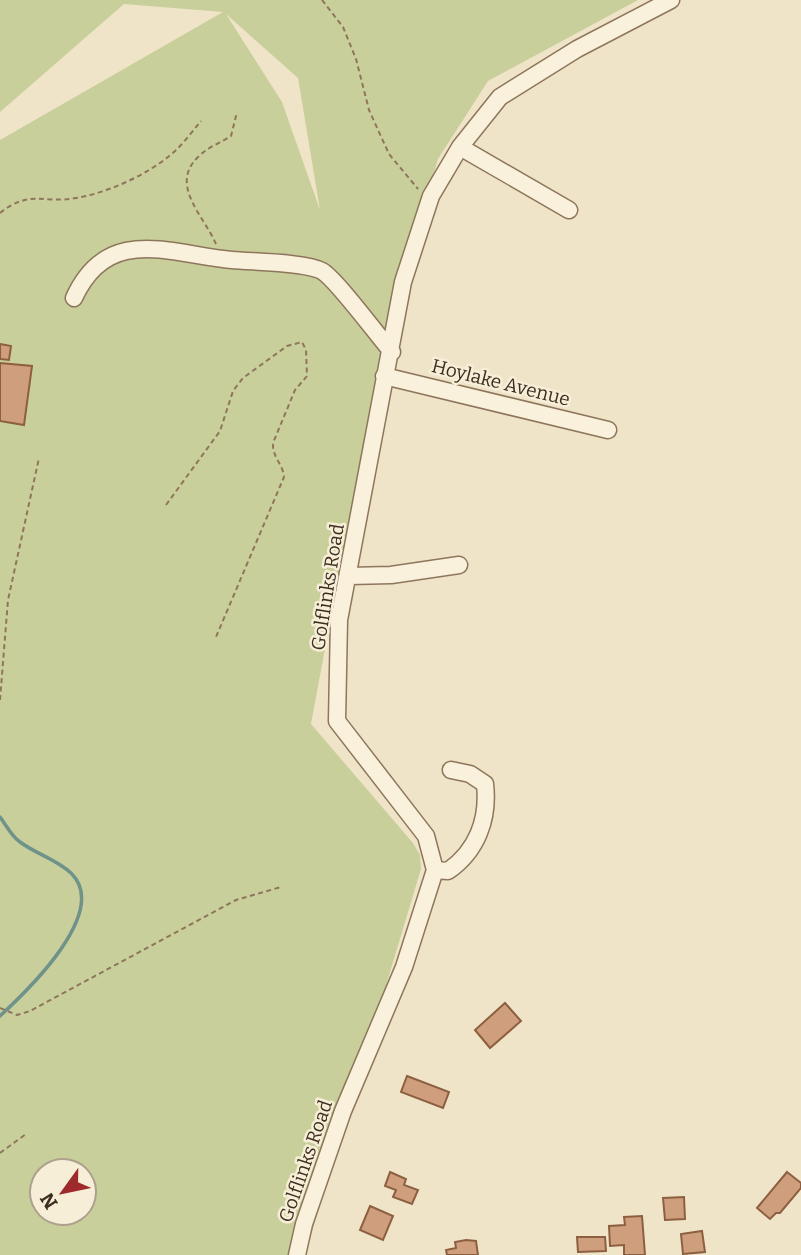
<svg xmlns="http://www.w3.org/2000/svg" width="801" height="1255" font-family="Bitter,serif">
<rect width="100%" height="100%" fill="#f0e4c8"/>
<path fill="#c9cf9b" fill-rule="evenodd" d="M0,0H638L488,81L438,159L379,359L311,724L413,843L420,855L421,869L305,1255H0V140L223,12L124,4L0,112ZM226,14L298,78L320,210L282,102ZM42,1171H84V1213H42Z"/>
<g fill="none" stroke-linecap="round" stroke-linejoin="round">
<path stroke="#6f938a" stroke-width="3.5" d="M0,817C6,825 12,837 20,842C36,854 56,859 71,873C111,912 26,992 0,1016"/>
</g>
<path fill="#cf9f7d" stroke="#8d5f41" stroke-width="2" d="M0,344L11,346L9,360L0,359Z
M0,363L32,366L24,425L0,421Z
M505,1003L521,1021L490,1048L475,1030Z
M407,1076L449,1092L443,1108L401,1092Z
M390,1172L406,1179L404,1185L418,1190L412,1204L393,1197L396,1190L385,1186Z
M787,1172L801,1183V1188L780,1213H776L770,1219L757,1208Z
M684,1197L685,1219L665,1220L663,1198Z
M370,1206L393,1216L383,1240L360,1230Z
M642,1216L645,1255H624V1245L610,1246L609,1226L625,1225L624,1217Z
M702,1231L705,1252L683,1254L681,1234Z
M577,1237H605L606,1251L578,1252Z
M466,1240L476,1241L478,1255H447L446,1250L456,1248L455,1242Z"/>
<g fill="none" stroke-linecap="round" stroke-linejoin="round">
<defs>
<path id="minor" d="M460,147L569,210
M74,298C108,223 172,255 232,260C253,262 306,262 322,271C336,279 378,336 392,352
M384,376L608,430
M349,576L391,575L459,565
M435,870L448,871C477,851 489,819 485,784L470,774L451,770
M297,1255L304,1224L343,1111L404,967L435,870L426,836L337,721L339,620L403,282L431,196L460,147L500,97L577,49L671,0"/>
</defs>
<use href="#minor" stroke="#8d765c" stroke-width="19"/>
<path stroke="#8d765c" stroke-width="2" stroke-dasharray="5 3.5" stroke-linecap="butt" d="M322,0L343,27L356,59L369,110L389,154L418,189
M0,213C30,189 44,204 76,198C107,193 144,176 168,157C181,147 191,133 201,121
M216,244C204,216 169,185 198,157C208,147 220,143 231,136L237,112
M166,505L220,431L233,391L243,378L287,346L302,342L306,350L307,376L295,390L273,443C272,457 283,464 284,477L216,637
M0,700L8,600L39,458
M0,1008L17,1015L30,1011L236,900L281,887
M0,1153L26,1134"/>
<use href="#minor" stroke="#faf1dc" stroke-width="16"/>
</g>
<g text-anchor="middle" stroke-width="5" stroke-linejoin="round" paint-order="stroke">
<g font-size="19" fill="#3d2e20" stroke="#f7eed8">
<text transform="translate(501 382) rotate(14)" y="7">Hoylake Avenue</text>
<text transform="translate(327 587) rotate(-81)" y="7">Golflinks Road</text>
<text transform="translate(305 1161) rotate(-71)" y="7">Golflinks Road</text>
</g>
</g>
<g transform="translate(63 1192) rotate(237)"><circle r="33" fill="#f7eed8" stroke="#ada18e" stroke-width="2"/>
<path d="M0-5L12 26L0 18L-12 26Z" fill="#9e2a2b"/>
<text y="-10" font-size="19" font-weight="bold" text-anchor="middle" fill="#3d2e20">N</text>
</g>
</svg>
